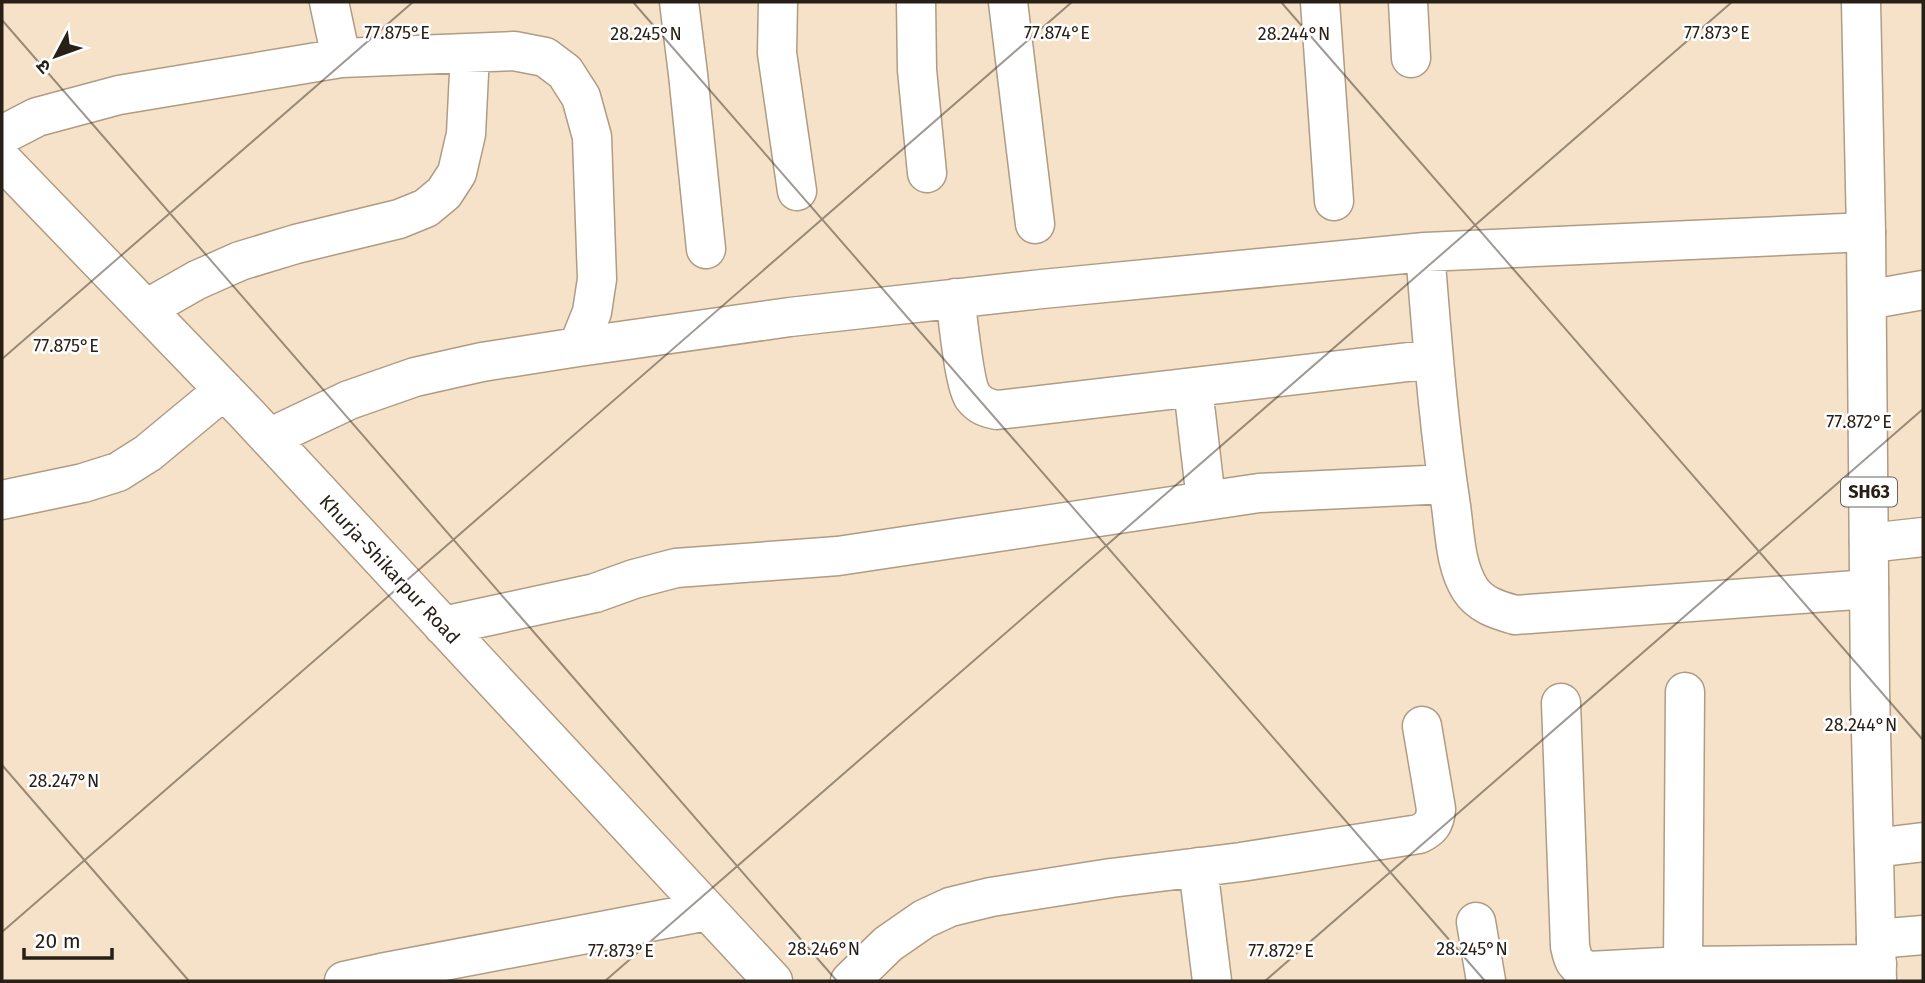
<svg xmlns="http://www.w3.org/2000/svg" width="1925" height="983" font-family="'Fira Sans','Noto Sans Devanagari',sans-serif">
<rect width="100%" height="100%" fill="#f6e2c9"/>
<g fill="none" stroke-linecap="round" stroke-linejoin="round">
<defs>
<path id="minor" d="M329,2L341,58
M679,2L688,74L706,249
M778,2L777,53L797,191
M916,2L917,70L927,173
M1008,2L1035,224
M1320,2L1334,201
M1408,2L1411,58
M2,135L37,117L119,95L341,58L514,51L545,57L565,72L581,97L592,137L597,279L592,312L578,347
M2,160L246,413L773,981
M1425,252C1432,336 1438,422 1451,506C1455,534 1455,565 1470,589C1480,605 1498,610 1515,615L1869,589
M955,298C958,317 964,385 973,397C980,406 987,408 997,410L1434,359
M1867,300L1923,290
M146,309L197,280L240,261L296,244L399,219L426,208L444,193L457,173L466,134L470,53
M1193,388L1206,500
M269,438L349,400L415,377L482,362L578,347L790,317L1042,289L1425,252L1866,232
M2,500L83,483L118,472L148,453L224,390
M1869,543L1923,537
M443,626L595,593L634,579L676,568L838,556L1259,493L1447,484
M1561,703L1570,946C1573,961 1575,966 1589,971L1683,966L1877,964
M1874,848L1923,842
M1198,867L1212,981
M1476,922L1486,981
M1876,939L1923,935
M1683,966L1685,692
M344,981L381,973L707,911
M850,981L888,944L924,919L950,907L991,897L1111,878L1241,862L1419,834C1431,828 1435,823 1436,809L1422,726"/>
<path id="major" d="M1861,2L1866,232L1870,690L1877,981"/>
</defs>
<use href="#minor" stroke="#af9c84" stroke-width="41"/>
<use href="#major" stroke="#af9c84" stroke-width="41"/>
<use href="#minor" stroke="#fff" stroke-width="38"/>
<use href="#major" stroke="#fff" stroke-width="38"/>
</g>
<path fill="none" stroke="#282017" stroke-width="2" stroke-opacity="0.45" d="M633,2L1485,981M1281,2L1923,740M2,20L837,981M2,359L413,2M2,765L189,981M2,932L1072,2M605,981L1732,2M1265,981L1923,409"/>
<g text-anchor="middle" stroke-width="5" stroke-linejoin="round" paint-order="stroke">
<rect fill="#fff" stroke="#68635d" stroke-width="2" x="1841" y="477.5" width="56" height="29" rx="5"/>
<g font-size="18" font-weight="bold" fill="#282017">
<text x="1869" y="498">SH63</text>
</g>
<g font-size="19" fill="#282017" stroke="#fff">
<text transform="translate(390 569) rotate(47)" y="7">Khurja-Shikarpur Road</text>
</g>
</g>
<g font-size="18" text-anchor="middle" fill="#282017" stroke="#fff" stroke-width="5" stroke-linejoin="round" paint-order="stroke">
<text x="397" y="39">77.875°E</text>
<text x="1057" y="39">77.874°E</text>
<text x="1717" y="39">77.873°E</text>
<text x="646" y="40">28.245°N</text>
<text x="1294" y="40">28.244°N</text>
<text x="66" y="352">77.875°E</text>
<text x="1859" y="428">77.872°E</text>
<text x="1861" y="731">28.244°N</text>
<text x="64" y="787">28.247°N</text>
<text x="824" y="955">28.246°N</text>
<text x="1472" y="955">28.245°N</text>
<text x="621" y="957">77.873°E</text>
<text x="1281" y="957">77.872°E</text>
</g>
<rect width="1925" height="983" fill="none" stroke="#282017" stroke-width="7"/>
<g transform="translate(56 56) rotate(229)" stroke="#ffffff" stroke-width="5" paint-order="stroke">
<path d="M0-5L12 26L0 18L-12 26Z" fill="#282017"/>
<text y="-10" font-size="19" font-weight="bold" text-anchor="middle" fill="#282017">उ</text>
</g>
<path d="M24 948v10h88v-10" fill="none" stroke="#282017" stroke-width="3.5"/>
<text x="35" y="948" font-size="21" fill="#282017" stroke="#ffffff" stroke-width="5" paint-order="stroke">20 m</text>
</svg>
